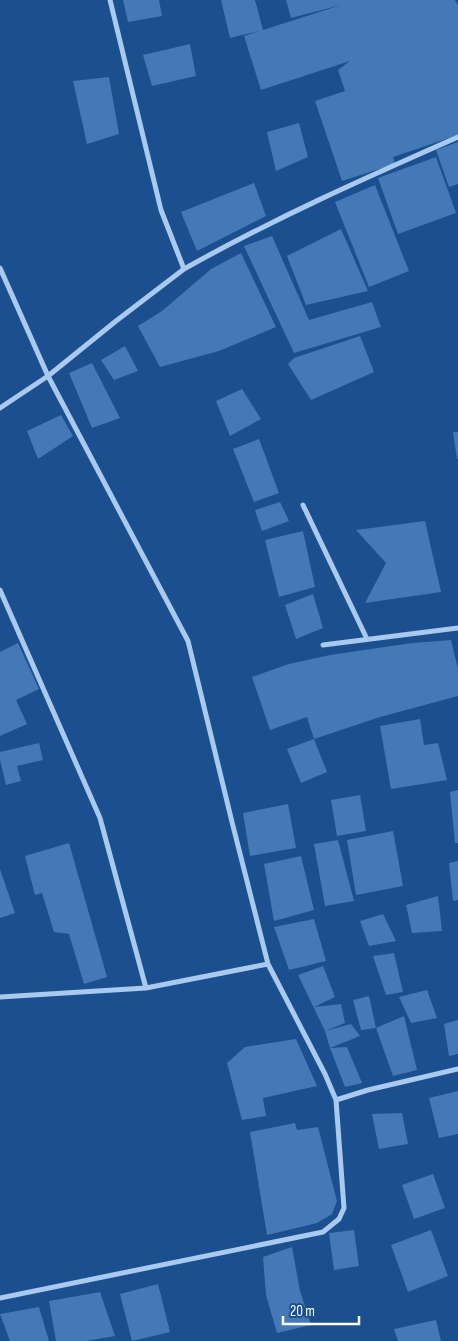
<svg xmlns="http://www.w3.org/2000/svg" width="458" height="1341" font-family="'Sofia Sans Condensed',sans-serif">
<rect width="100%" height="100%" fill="#1b4f8f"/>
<path fill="#4478b7" d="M123,0H159L162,16L128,22Z
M221,0H255L263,30L341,5L291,18L286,0H455L458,6V135L393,157L395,164L342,181L315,101L345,91L338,70L350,61L261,90L244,36L259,31L230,38Z
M190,44L196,76L152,86L143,55Z
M109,77L119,134L87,144L73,81Z
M299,123L308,157L276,171L267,132Z
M458,142V184L449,187L436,150Z
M436,157L456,213L398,234L378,178Z
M254,183L266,216L197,251L181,212Z
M375,185L409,271L369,287L335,202Z
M341,229L368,291L306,305L287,256Z
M272,236L309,320L372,302L381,327L294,353L244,246Z
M241,253L276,327L219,351L160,367L138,326L162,311L211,269Z
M360,336L374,372L311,400L288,364L294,358Z
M125,346L138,371L114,380L101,360Z
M92,363L120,418L92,428L69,373Z
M242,389L261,419L230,436L216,401Z
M61,415L73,436L38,459L27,431Z
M453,432H458V459H457Z
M259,439L279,493L254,502L233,449Z
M280,502L289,521L262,531L255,510Z
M425,521L441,592L365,603L386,563L356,530Z
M303,531L315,587L279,597L265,540Z
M313,594L323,628L296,639L285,605Z
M451,640L458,669V696L380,717L314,739L307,717L270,730L252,677L289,664L330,655L412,643Z
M18,643L39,689L16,700L27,724L0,736V652Z
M420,719L424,745L438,743L447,780L391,789L380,726Z
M314,739L327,772L301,783L287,749Z
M39,743L43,760L17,766L21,781L6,785L0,760V752Z
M458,790V843H455L450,792Z
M360,795L366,831L337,836L331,800Z
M288,804L296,848L250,856L243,813Z
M393,831L403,886L356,895L347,840Z
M338,840L354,901L325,906L314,844Z
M69,843L107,977L84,984L69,934L54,932L42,893L35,895L25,856Z
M301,856L314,910L274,921L264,864Z
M458,861V900L453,901L449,863Z
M0,869L15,913L0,918Z
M438,896L442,931L412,933L406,905Z
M383,914L396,941L369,946L360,921Z
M314,919L326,961L289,970L274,927Z
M394,953L403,992L386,995L373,956Z
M323,966L335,997L314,1007L341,1004L345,1023L325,1031L351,1024L360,1036L330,1048L325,1031L298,975Z
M427,990L437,1018L411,1023L399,997Z
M369,996L376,1028L361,1030L353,1000Z
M404,1016L417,1070L393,1076L376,1028Z
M458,1020V1054L449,1056L444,1024Z
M296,1039L317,1086L263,1098L266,1116L242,1120L227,1063L245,1047Z
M347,1047L362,1083L345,1087L330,1048Z
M458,1091V1134L439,1138L429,1098Z
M402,1113L408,1144L379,1149L372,1114Z
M295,1123L297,1130L318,1127L337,1201L332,1214L317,1223L267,1235L250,1132Z
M433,1174L445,1208L414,1219L402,1185Z
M354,1230L359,1266L334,1270L329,1233Z
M431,1230L448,1276L408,1292L391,1245Z
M292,1247L300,1291L311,1325L277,1333L266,1295L263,1257Z
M158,1284L170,1332L132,1341L120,1294Z
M100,1292L115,1336L86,1341H56L49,1301Z
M39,1307L49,1341H10L0,1314Z
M436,1320L441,1341H398L394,1329Z"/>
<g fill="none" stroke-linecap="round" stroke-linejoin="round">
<path stroke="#a9c9ee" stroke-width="5" d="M110,0L161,210L184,269C273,219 365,178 458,137
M0,268L48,376L188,641L232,822L268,964L146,988L0,997
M0,408L48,376L116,321L184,269
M303,505L367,639
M0,590L100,818L146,988
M323,645L458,628
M268,964L325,1074L336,1100L368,1090L458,1069
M0,1298L323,1232L339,1219L344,1208L336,1100"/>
</g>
<path d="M283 1316v8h76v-8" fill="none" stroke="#ffffff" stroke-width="2.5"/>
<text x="290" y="1316" font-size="15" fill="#ffffff" stroke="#1b4f8f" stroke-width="4" paint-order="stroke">20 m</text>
</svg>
